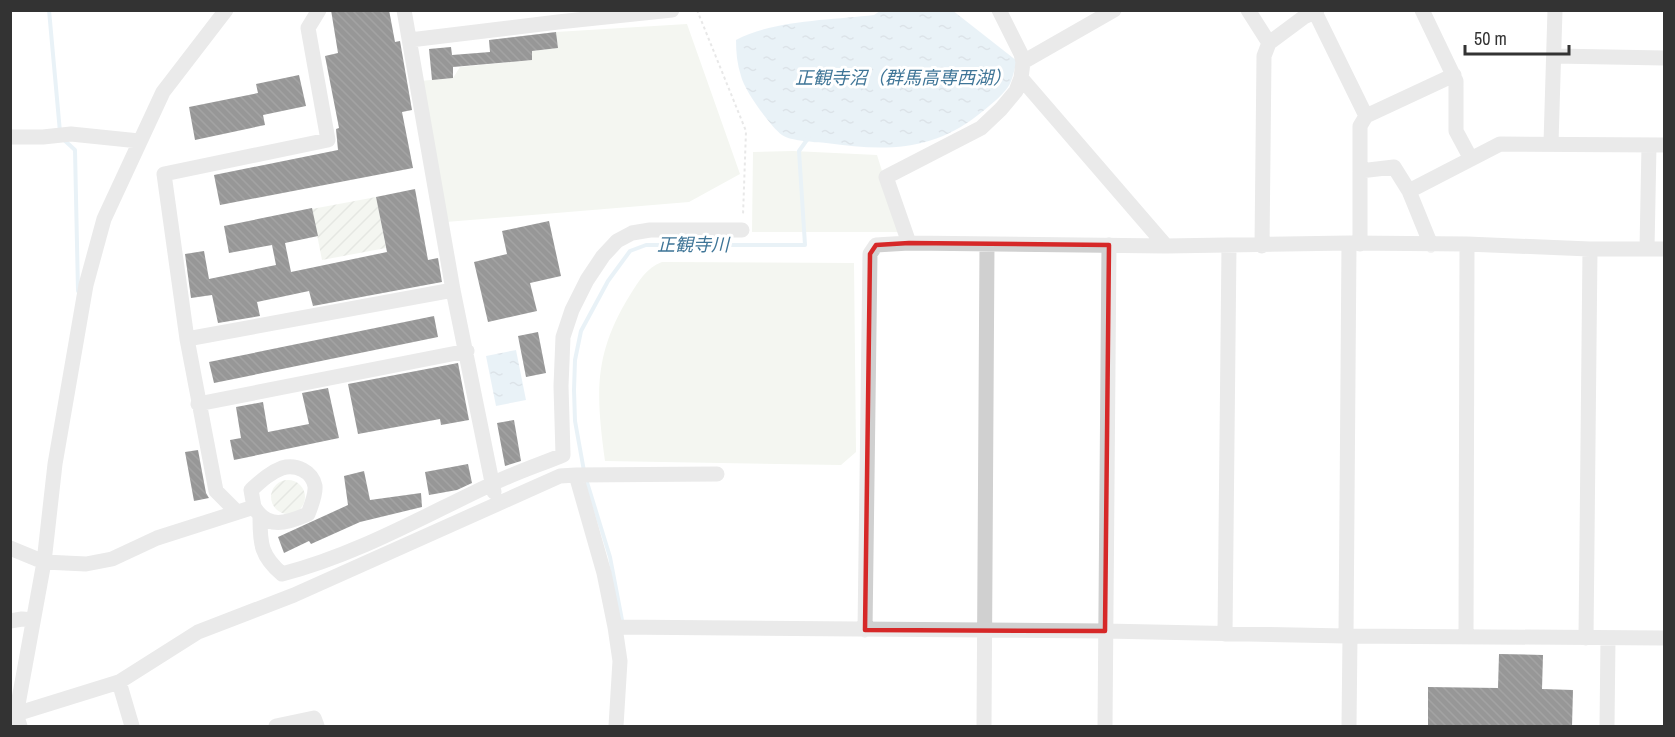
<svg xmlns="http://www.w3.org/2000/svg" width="1675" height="737" font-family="'Archivo Narrow','Noto Sans JP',sans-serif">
<defs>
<pattern id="garden-furrows" width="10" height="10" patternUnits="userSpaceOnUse" patternTransform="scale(1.5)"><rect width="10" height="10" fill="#e6ecdf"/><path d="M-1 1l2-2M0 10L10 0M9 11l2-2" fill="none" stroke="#c6cbc0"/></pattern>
<pattern id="water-ripples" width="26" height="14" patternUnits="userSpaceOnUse" patternTransform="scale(1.5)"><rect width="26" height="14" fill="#cfe2ee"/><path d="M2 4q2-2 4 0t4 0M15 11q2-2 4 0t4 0" fill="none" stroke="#b2c2cd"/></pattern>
<pattern id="building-back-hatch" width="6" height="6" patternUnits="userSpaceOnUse" patternTransform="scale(1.5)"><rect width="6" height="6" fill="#1a1a1a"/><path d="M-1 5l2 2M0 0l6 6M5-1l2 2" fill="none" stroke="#333"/></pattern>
</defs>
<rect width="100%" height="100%" fill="#fff"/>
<path fill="url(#garden-furrows)" d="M376,197L386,248L322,260L312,209Z
M271 497a17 17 0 1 1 34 0a17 17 0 1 1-34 0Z"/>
<path fill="#e6ecdf" d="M687,24L740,174L689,202L446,222L420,81L453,78L460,67L532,60V51L558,48L556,32Z
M793,151L877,155L901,232H752L753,152Z
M662,262L854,263L856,452L841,465L605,461C596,394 593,355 630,295C639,281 646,268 662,262Z"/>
<path fill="url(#water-ripples)" d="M952,10L1017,61C1014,69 1013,80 1008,87C1001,97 988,107 978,115C931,152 884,151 826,143C816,142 790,141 782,135C770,126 744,90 741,76C737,64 736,52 736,40C773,20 833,20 874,15L880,11Z
M516,350L526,400L496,406L486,356Z"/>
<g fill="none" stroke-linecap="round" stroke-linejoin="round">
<path stroke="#cfe2ee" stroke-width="4" d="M49,10L60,132
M63,139L75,150L78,291
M584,471L575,421L574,390L575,360L581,331L608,281L630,251L646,245H805L799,151L809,137
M586,479L610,557L622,620"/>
</g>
<path fill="url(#building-back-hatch)" d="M331,10H389L395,42L400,41L412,110L402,112L413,168L220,205L214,175L338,150L336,129L339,128L325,56L338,53Z
M556,32L558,48L532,51V60L453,67V78L432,80L429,49L451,47L452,55L490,52L489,40Z
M299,75L306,106L263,115L265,125L195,140L189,107L258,93L256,84Z
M415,189L428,260L438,258L442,282L313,306L309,291L257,302L260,316L218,323L212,295L191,298L185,254L204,251L209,279L276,265L272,245L229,253L224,226L312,208L318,236L285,243L291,272L387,252L376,197Z
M549,221L561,276L530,283L537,311L488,322L474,262L507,254L502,231Z
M434,316L438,337L214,383L209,362Z
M538,332L546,373L526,377L518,336Z
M458,363L469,420L441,425L440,419L358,434L348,384Z
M328,388L339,438L234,460L230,440L241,438L236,407L263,402L268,432L309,424L302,393Z
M514,420L521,461L505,466L497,423Z
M198,450L206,493L209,498L194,501L185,452Z
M468,464L472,483L457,490L429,495L425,472Z
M364,471L370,500L421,493L422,507L360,522L311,544L309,541L284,553L278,537L348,505L344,476Z
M1499,654L1543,655L1542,689L1573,690L1572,726H1428V687L1498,688Z"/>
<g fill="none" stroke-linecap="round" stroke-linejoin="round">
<path stroke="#cdcdcd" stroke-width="2" stroke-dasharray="3 3" stroke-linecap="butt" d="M697,10L746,131L743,215"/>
<path stroke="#d0d0d0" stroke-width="15" d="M404,10L453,290L494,492
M1248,10L1269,43L1304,17L1315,12
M1317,10L1315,12L1366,116
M1422,10L1456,81V131L1471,159
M410,40L558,22L672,10
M1555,56L1664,58
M1023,62L1114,10
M1021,78L1166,246
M10,137H43L71,134L139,141
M1551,143L1555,10
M1360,171L1394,167L1409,191L1431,245
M1409,191L1500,144L1664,145
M909,243L886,177L981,128L1001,109L1016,91L1021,78L1023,62L1021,54L999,10
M1360,244V126L1366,116L1454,75
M1262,246L1264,56L1269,43
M1647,249L1649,145
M187,339L453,290
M198,404L467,351
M576,475L717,474
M237,512L216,491L187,339L164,174L328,140L308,28L319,10
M260,518C260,544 261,556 282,574C356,555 422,517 490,485C514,473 539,465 563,455L561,386L563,337L572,310L587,280L603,256L617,241L632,233L650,230H742
M10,548L44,562L86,564L112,559L157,538L254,507C268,530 287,523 308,514C311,506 316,495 315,486C312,471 296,464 282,468C269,473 261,481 251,490L254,507
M10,621L22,619L33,620
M615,627L1105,631L1346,636L1664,638
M865,630L870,254L876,245L909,243L1166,246L1349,243L1467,244L1590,249H1664
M1225,634L1229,245
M1346,636L1349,243
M1466,637L1467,244
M1586,638L1590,249
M119,682L132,726
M15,721L44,562L55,464L86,285L104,219L163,92L226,10
M20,726L16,714L119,682L198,632L294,595L560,476L576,475L604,573L615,627L620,661L616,726
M276,726L314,718L317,726
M984,726L987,245
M1105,726L1109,245
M1349,726L1350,636
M1607,726L1608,638"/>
</g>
<path d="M0 0H1675V737H0ZM909,243L1109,245L1105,631L865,630L870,254L876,245Z" fill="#fff" fill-opacity=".55" fill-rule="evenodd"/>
<path fill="none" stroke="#d62828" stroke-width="4.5" stroke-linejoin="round" d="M909,243L1109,245L1105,631L865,630L870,254L876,245Z"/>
<g text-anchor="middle" stroke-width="6" stroke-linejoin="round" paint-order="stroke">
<g font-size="18" font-style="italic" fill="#3f7597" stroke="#fff">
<text x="903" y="84">正観寺沼（群馬高専西湖）</text>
<text x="693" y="251">正観寺川</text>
</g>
</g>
<rect width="1675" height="737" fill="none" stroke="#333333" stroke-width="24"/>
<path d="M1465 45v9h104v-9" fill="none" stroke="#333333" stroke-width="3"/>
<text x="1474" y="45" font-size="18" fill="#333333" stroke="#ffffff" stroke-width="4.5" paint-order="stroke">50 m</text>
</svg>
